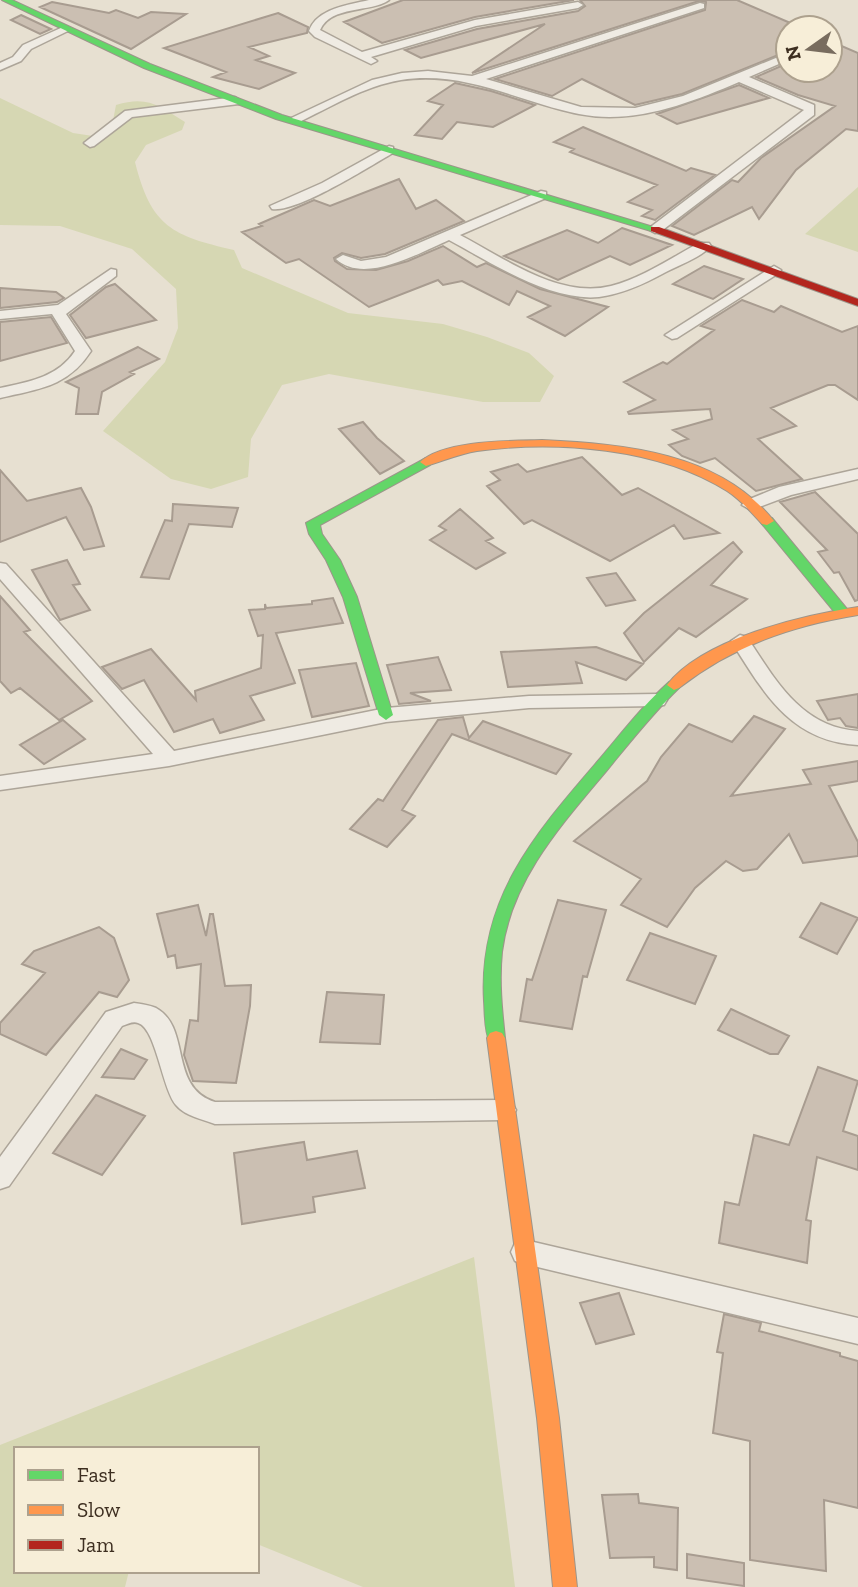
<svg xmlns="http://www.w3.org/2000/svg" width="858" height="1587" font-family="'Zilla Slab',serif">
<rect width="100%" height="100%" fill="#e7e0d1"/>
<path fill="#d6d7b3" d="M0,98L73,133L93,136L111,131L116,105C148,95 159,106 185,122L182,130L146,145L135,162C151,227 173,236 234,250L242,268L348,313L443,324L487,337L529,353L554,376L540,402H483L329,374L282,385L251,439L248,477L211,489L171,479L103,431L165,362L178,328L176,289L132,249L60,226L0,225Z
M858,187V252L805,234Z
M474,1257L515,1587H363L257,1544V1449H16V1571H129L125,1587H0V1445Z"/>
<path fill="#cbbfb2" stroke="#a89c90" stroke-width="2" d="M403,0H574L475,17L382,43L344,22Z
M580,0H737L788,22V51L682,94L635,105L582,79L552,96L495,79L705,10L706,2L699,1L472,73L545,24L421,58L405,50L477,29L578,11L585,6Z
M52,2L109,13L116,10L138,18L151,12L186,14L131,49L40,7Z
M278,13L308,27L307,33L249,47L269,56L256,60L295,73L259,89L213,77L226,72L164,48Z
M21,15L51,29L40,34L11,20Z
M830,41L858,53V131L846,129L796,170L759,219L752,207L694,235L672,226L732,180L738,182L761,158L835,106L798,95L756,77L788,63V70H830Z
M455,83L491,91L535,105L493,127L457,122L442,139L415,135L443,105L428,101Z
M739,85L769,98L677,124L657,114Z
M583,127L686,171L691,168L715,175L655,220L642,216L652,210L628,202L657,185L570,152L574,149L554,142Z
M399,179L416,209L436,200L464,221L385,254L361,258L342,253L334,258L335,261L347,269L376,270L408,261L443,246L477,267L486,263L540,289L608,307L565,336L528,317L550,306L517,291L509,305L462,281L443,285L438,280L369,307L299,259L286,263L242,232L262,226L259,224L314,200L330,206Z
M622,228L672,245L630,265L610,256L558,280L504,256L567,230L598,243Z
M704,266L743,279L713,299L673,284Z
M115,284L156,320L86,338L70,315L106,287Z
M0,288L56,292L64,298L57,302L0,308Z
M742,300L774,312L781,306L842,332L858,326V400L835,385H828L771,408L796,426L758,439L802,479L756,491L715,458L700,463L682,456L669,445L688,439L673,430L712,419L710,409L629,414L628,412L655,400L624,382L663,362L667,364L714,330L701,326Z
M51,317L67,343L0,361V322Z
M138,347L159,359L130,372L134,374L102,392L98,414H76L79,388L66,382Z
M363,422L377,438L404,461L380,474L339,429Z
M582,457L622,495L638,488L719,533L684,539L674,525L610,561L532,520L524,524L487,486L500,480L491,472L518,464L527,472Z
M0,470L27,501L81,488L91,507L104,546L84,550L66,517L0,542Z
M815,492L858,534V600L855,601L839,572L834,573L818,552L827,550L780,502Z
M173,504L238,508L232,527L189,524L169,579L141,577L165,520L172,521Z
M460,509L493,538L486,541L505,553L476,569L430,540L446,530L439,526Z
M733,542L742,552L711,585L747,599L696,637L679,628L644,662L624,633L644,613Z
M67,560L80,584L73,585L90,610L60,620L32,570Z
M616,573L635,600L606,606L587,578Z
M0,596L30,630L24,632L92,701L59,720L20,688L11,693L0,681Z
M333,598L343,623L276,633L295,683L250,696L264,720L220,733L213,719L174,732L144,680L122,689L102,667L151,649L196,700L195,691L261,668L263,635L258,636L249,610L265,609V604L266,608L312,604V601Z
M596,647L643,664L626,680L576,662L582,683L508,687L501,652Z
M438,657L451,690L410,693L431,701L399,704L387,665Z
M356,663L369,706L312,717L299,670Z
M858,694V728L846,726L840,718L828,720L817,701Z
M754,716L785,729L731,796L811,784L803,770L858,761V781L829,786L858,842V856L803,863L789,834L757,869L743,871L726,861L695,888L667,927L621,905L641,879L574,841L647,781L661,757L689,724L732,742Z
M463,717L469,738L483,721L571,754L556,774L452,734L402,810L415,816L387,847L350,829L378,799L383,801L438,720Z
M63,720L85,739L44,764L20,745Z
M558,900L606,910L587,977L583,976L572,1029L520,1021L527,979L532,980Z
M821,903L858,918L837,954L800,937Z
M198,905L206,936L210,914H213L225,986L251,985L250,1006L236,1083L193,1081L184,1055L190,1020L198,1021L201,964L177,968L175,955L168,957L157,914Z
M99,927L114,938L129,980L117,997L99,992L46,1055L0,1034V1023L45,973L22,964L34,951Z
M650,933L716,956L695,1004L627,980Z
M327,992L384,995L380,1044L320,1042Z
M731,1009L789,1036L778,1054H770L718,1030Z
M121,1049L147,1060L134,1079L102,1077Z
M818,1067L858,1081L843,1131L858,1136V1170L817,1157L806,1220L811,1221L807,1263L719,1243L725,1202L739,1205L754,1135L789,1145Z
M96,1095L145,1116L102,1175L53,1153Z
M304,1142L307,1160L357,1151L365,1188L313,1197L315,1212L242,1224L234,1153Z
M619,1293L634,1334L596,1344L580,1303Z
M724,1314L761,1323L759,1331L840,1353V1356L858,1361V1508L824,1500L826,1571L750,1560V1441L713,1433L723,1353L717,1352Z
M638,1494L639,1503L678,1508L677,1570L654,1567V1557L610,1558L602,1495Z
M687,1554L744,1563V1586L687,1578Z"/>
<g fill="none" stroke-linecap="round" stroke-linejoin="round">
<defs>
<path id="street" d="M369,0H389C371,13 331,5 320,30L362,52L475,20L578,2L583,5L578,8L476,26L371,57L377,61L371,64L315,37L309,31C317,8 349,5 369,0Z
M700,3L704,4V8L486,79L581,107L635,108L683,96L788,53V60L749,77L814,105V115L660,232L655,233L648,229L804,110L739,82C690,103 634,125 579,114C519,102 465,70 401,80C364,86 331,107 297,123L287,120L372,80L402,73L428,71L472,76Z
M63,27L72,29L31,49L21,61L0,70V63L13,57L23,45Z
M235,97L241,101L239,104L132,117L94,146L90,147L84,143L125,111Z
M389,146L393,147V153C370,166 297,213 272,209L270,206L322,183Z
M541,191L546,192V198L460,235C504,258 559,299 611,286C642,278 671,258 699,243H709L711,246C700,258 679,265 664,273C644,284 622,294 599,297C550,302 490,262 449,240C419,253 364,285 336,259L343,255L361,261L386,257Z
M774,266L781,270L779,273L677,338L672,339L665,335Z
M111,269L116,270V276L66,314L91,351C68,387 38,389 0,398V388C29,382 58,377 75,351L52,314L0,319V311L58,305Z
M858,469V479L791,495L751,510L742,505L745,501L779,487Z
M0,563L6,564L174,751L386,708L529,696L657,694L664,695L667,700L664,705L657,706L529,708L386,722L169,766L0,790V776L153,754L0,579Z
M740,635L747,637C775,680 802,728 858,731V745C790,741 764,693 731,641Z
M134,1003C141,1004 149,1005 156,1008C192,1028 168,1087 215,1102L503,1100L512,1103L516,1110L512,1117L503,1120L215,1124C202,1119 185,1116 176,1105C162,1088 156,1028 138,1023C133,1021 128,1024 122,1026L9,1186L0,1189V1157L106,1012Z
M525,1240L858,1318V1344L525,1264L515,1261L511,1252L515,1243Z"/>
<path id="fast" d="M2,0H12L150,64L282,115L660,229L651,231L276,119L144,68Z
M426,458L432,462L430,465L320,525L322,534L340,560L357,597L393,715L386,720L379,715L343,597L326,560L309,534L306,523Z
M767,517L772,518L847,609L849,612L847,615H837L762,524L760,521Z
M674,680L679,682L681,685L679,688C653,713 631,741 608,769C563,823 511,879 502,952C499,981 502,1010 505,1038L502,1043L496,1045L490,1043C484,1031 485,1014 484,1001C478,899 535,834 597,762C621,734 642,706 669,682Z"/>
<path id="slow" d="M542,440C624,444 719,452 774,521L767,525L762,524C751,512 741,500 727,491C659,448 556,440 477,451C459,454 443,461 426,466L420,462C445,440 509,441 542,440Z
M858,607V615C791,626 733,646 679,688L674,690L667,685C702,639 803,615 858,607Z
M496,1031L502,1033L505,1038L559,1418L577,1587H553L537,1418L487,1038L490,1033Z"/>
<path id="jam" d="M651,227H659L858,299V306L651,231Z"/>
</defs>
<use href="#street" stroke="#ada599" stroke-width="3"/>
<use href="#fast" stroke="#9c958a" stroke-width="2"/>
<use href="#slow" stroke="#9c958a" stroke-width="2"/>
<use href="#jam" stroke="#9c958a" stroke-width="2"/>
<use href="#street" fill="#efebe3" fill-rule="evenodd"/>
<use href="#fast" fill="#63d668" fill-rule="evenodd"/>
<use href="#slow" fill="#ff974d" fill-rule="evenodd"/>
<use href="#jam" fill="#b3261e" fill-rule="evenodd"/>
</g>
<rect x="14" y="1447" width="245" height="126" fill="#f7eed8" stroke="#ada18e" stroke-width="2"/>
<rect x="28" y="1470" width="35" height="10" fill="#63d668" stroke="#ada18e" stroke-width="2"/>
<text x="77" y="1482" font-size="21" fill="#3d2e20">Fast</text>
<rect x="28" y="1505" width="35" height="10" fill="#ff974d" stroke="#ada18e" stroke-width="2"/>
<text x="77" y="1517" font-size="21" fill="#3d2e20">Slow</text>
<rect x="28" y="1540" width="35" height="10" fill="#b3261e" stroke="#ada18e" stroke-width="2"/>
<text x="77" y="1552" font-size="21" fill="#3d2e20">Jam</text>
<g transform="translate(809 49) rotate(256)"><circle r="33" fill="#f7eed8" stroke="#ada18e" stroke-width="2"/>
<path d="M0-5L12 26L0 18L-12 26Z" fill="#786c5e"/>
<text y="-10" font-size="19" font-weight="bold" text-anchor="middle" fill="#3d2e20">N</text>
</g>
</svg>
